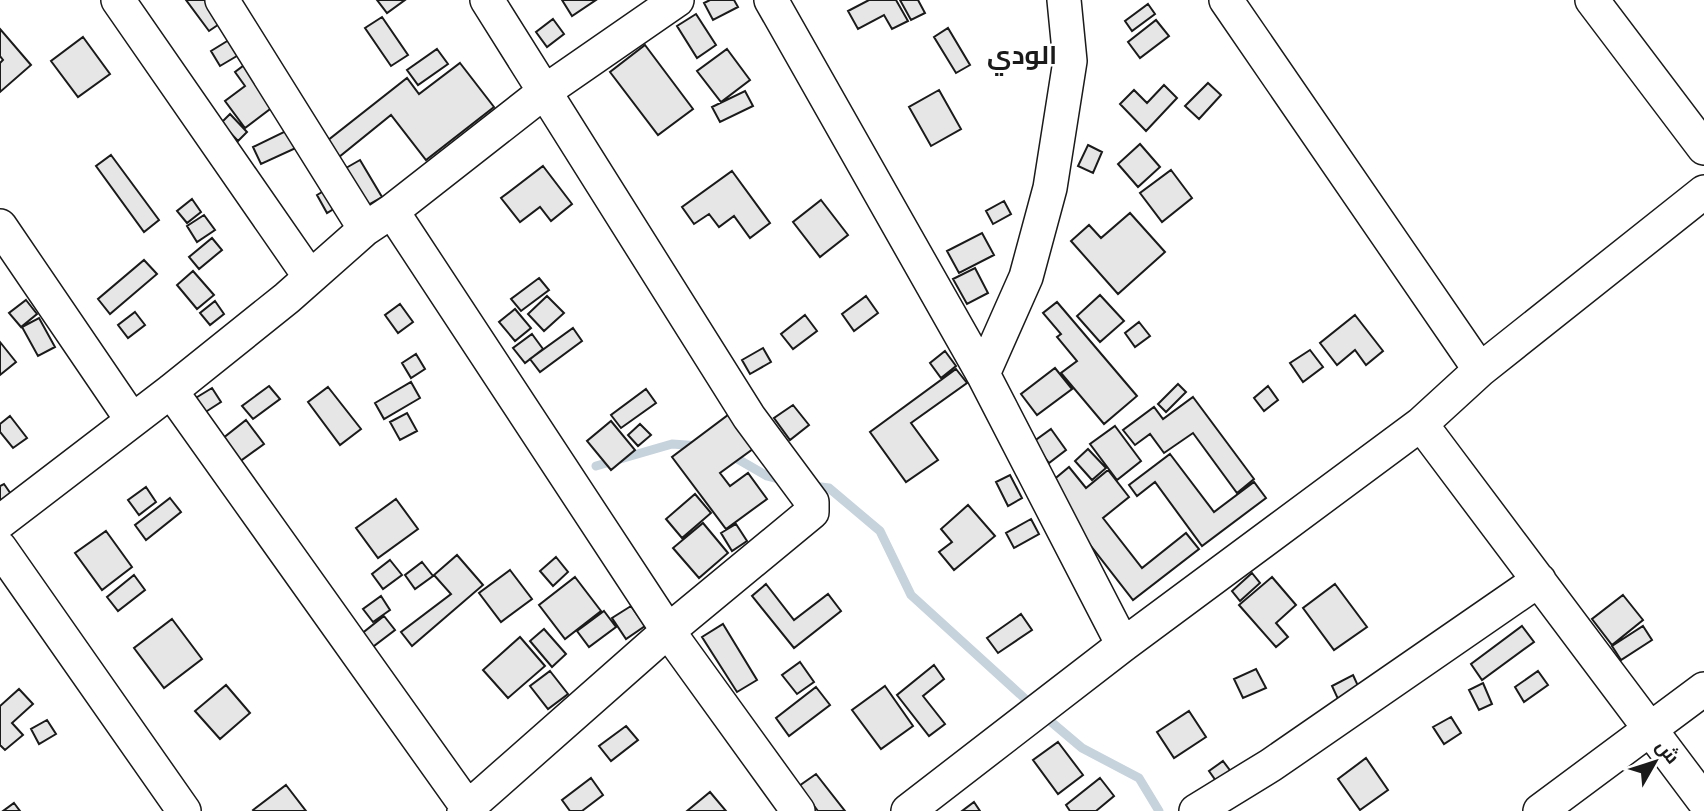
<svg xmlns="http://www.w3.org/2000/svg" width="1704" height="811" font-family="'PT Sans Narrow',Cairo,sans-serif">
<rect width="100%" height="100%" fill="#fff"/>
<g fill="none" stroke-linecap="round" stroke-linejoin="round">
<path stroke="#c6d2dc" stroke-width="9" d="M729,454L767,476L782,480
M596,466L672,444L700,446
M813,486L829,488L880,531L911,595L1033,706
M1043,715L1082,748L1139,778L1159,811"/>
</g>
<path fill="#e6e6e6" stroke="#1a1a1a" stroke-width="2" d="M186,0H214L228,18L209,31Z
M377,0H405L387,13Z
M562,0H596L572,16Z
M710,0H734L738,7L713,20L704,3Z
M869,0H896L908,21L892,29L884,15L858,29L848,11Z
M900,0H918L925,13L911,20Z
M1148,4L1155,14L1132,31L1125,21Z
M696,14L716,45L697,58L677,26Z
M382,17L408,55L391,66L365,28Z
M553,19L564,34L547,47L536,32Z
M1156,20L1169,36L1140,58L1128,42Z
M948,28L970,65L956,73L934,37Z
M0,29L31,65L0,92V63L3,60L0,56Z
M237,35L247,50L220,66L211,51Z
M83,37L110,74L78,97L51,61Z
M645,45L693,109L658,135L610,72Z
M437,49L448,64L418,85L407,70Z
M727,49L750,80L721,102L697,71Z
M247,63L278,103L245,128L225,101L245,86L235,72Z
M460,63L494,107L426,160L391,115L339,157L327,141L407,78L419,94Z
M1208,83L1221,95L1199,119L1185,106Z
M1164,85L1177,98L1146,131L1120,104L1134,90L1147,103Z
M939,90L961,129L931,146L909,107Z
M745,91L753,106L720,122L712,107Z
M230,114L247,132L238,141L221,123Z
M290,129L298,147L261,164L253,147Z
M1140,144L1160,167L1138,187L1118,164Z
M1088,145L1102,152L1093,173L1078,166Z
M111,155L159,220L144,232L96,166Z
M360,160L382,197L368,205L346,168Z
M543,166L572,204L551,221L540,207L520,222L501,198Z
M1171,170L1192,198L1162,222L1140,193Z
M732,171L770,223L750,238L734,216L719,227L709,214L694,224L682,207Z
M334,185L345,202L327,213L317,195Z
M192,199L201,212L187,223L177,211Z
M821,200L848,235L820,257L793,222Z
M1004,201L1011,214L993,224L986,211Z
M1130,213L1165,252L1118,294L1071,241L1089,225L1101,238Z
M204,215L215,230L197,242L187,226Z
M982,233L994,255L959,273L947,251Z
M212,238L222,250L199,269L189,257Z
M144,260L157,274L110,314L98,299Z
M975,268L988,293L967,304L953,279Z
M193,271L214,295L197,309L177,285Z
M539,278L549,290L521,311L511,299Z
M1100,295L1124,321L1100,342L1077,316Z
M547,296L564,313L544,331L528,314Z
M866,296L878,313L854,331L842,314Z
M26,300L37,314L21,327L9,313Z
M215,301L224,314L210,325L200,313Z
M1057,302L1137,396L1104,424L1061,373L1077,361L1057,337L1061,334L1043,313Z
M400,304L413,322L398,333L385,315Z
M515,309L531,328L515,341L499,322Z
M135,312L145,325L128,338L118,325Z
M805,315L817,331L793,349L781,334Z
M1355,315L1383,351L1366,365L1355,350L1337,365L1320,343Z
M39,318L55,347L38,356L22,327Z
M1139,322L1150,336L1135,347L1125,333Z
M573,328L582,341L540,372L530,359Z
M532,334L543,349L525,363L513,348Z
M0,342L16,362L0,375Z
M763,348L771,362L750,374L742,360Z
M1310,350L1323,367L1303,382L1290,363Z
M945,351L956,366L941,378L930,363Z
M416,354L425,369L411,378L402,363Z
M1055,368L1072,389L1037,415L1021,394Z
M956,369L967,383L911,423L938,460L906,482L870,432Z
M411,382L420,398L384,419L375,403Z
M1178,384L1186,392L1166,412L1158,404Z
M269,386L280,399L253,419L242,406Z
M1268,386L1278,400L1264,411L1254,398Z
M328,387L361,429L340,445L308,402Z
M212,388L221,402L204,413L194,399Z
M646,389L656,403L621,428L611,415Z
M1193,397L1254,479L1237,493L1193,433L1164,453L1150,434L1135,445L1123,430L1154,407L1163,419Z
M793,405L809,425L790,440L774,418Z
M732,412L757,446L720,473L730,486L748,473L767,499L726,529L672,457Z
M407,413L417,431L400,440L390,422Z
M10,416L27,438L13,448L0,432V424Z
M246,420L264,444L239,462L222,439Z
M611,421L635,450L611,470L587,441Z
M640,424L651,435L638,446L628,435Z
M1115,426L1141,461L1117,480L1090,444Z
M1051,429L1066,450L1049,463L1033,442Z
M1088,449L1106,468L1092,480L1075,461Z
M1170,454L1214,512L1254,482L1266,498L1202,546L1155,482L1137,496L1129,485Z
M1069,467L1086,488L1108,470L1129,497L1103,518L1142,568L1186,533L1199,549L1133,600L1045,487Z
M1010,475L1022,498L1008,506L996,482Z
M4,484L13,497L0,506V486Z
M146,487L156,502L139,515L128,500Z
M695,494L711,513L682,538L666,519Z
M170,498L181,512L146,540L135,525Z
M396,499L418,529L378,558L356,528Z
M968,505L995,536L954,570L939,552L952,542L941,529Z
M1031,519L1039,534L1014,548L1006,533Z
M703,523L728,553L699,578L673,548Z
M736,524L747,541L732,551L721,533Z
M106,531L132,567L102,590L75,553Z
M457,555L483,585L412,646L401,632L451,594L434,575Z
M556,557L568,572L553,586L540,571Z
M390,560L402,575L383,589L372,574Z
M422,562L433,576L415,589L405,575Z
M510,570L532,599L501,622L479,593Z
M1252,573L1260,583L1240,601L1232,591Z
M134,575L145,590L118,611L107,597Z
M575,577L601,611L565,639L539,605Z
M1272,577L1296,605L1276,623L1288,637L1276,647L1239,605Z
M766,584L794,620L828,594L841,611L794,648L752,596Z
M1335,584L1367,627L1334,650L1303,608Z
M1623,595L1643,620L1612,645L1592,619Z
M381,596L390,610L373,622L363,609Z
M631,606L645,626L626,639L612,618Z
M604,611L616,627L589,647L577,631Z
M1021,614L1032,630L998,653L987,638Z
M384,616L395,630L370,649L360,635Z
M172,619L202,659L164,688L134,648Z
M723,624L757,680L737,692L702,637Z
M1522,626L1534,642L1482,680L1471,664Z
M1643,626L1652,640L1621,660L1612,646Z
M544,629L566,654L552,667L530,641Z
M520,637L545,666L508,698L483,670Z
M800,662L814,682L797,694L782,675Z
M934,665L944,679L923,696L945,724L929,736L897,695Z
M1256,669L1266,688L1243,698L1234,679Z
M550,671L568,694L548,709L530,686Z
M1538,671L1548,685L1524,702L1515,687Z
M1353,675L1359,688L1338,699L1332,686Z
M1483,683L1492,704L1479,710L1469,690Z
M226,685L250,713L220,739L195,711Z
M885,686L913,726L881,749L852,710Z
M816,687L830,705L789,736L776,718Z
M19,689L33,704L12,723L23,735L5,750L0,745V706Z
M1189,711L1206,737L1174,758L1157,732Z
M1451,717L1461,733L1444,744L1433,727Z
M47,720L56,734L39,744L31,729Z
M626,726L638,740L611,761L599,746Z
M1058,742L1083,775L1058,794L1033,760Z
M1366,758L1388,790L1360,810L1338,779Z
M1223,761L1235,777L1221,788L1209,771Z
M816,774L845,811H818L799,786Z
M591,778L603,795L582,811H570L562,800Z
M1100,778L1114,796L1096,811H1070L1066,805Z
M286,785L306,811H254L253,810Z
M710,792L726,811H687Z
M974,802L980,811H962Z
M14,803L20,811H3Z"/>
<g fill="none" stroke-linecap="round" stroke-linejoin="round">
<defs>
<path id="minor" d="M118,0L310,277
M222,0L365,229
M771,0L983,374L1123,645
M1226,0L1480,370
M1592,0L1704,148
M392,211L668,631L798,811
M0,226L132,420
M983,374L1026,277L1050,188L1070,61L1064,0
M171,391L470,811
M1421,424L1704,801
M0,522L171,391L287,298L365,229L392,211L544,92L677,0
M0,548L184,811
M464,811L668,631L812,512V502L749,417L487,0
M908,811L1123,645L1421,424L1480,370L1704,192
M1196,811L1271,765L1539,580
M1540,811L1704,689"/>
</defs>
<use href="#minor" stroke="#1a1a1a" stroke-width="36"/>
<use href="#minor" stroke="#fff" stroke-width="33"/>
</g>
<g text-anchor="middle" stroke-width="5" stroke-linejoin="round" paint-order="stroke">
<g font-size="26" font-weight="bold" fill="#1a1a1a" stroke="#fff">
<text x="1022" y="64">الودي</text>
</g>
</g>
<g transform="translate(1655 762) rotate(51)" stroke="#ffffff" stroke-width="5" paint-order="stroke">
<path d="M0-5L12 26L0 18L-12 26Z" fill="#1a1a1a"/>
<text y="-10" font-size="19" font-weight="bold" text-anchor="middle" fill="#1a1a1a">ش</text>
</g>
</svg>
